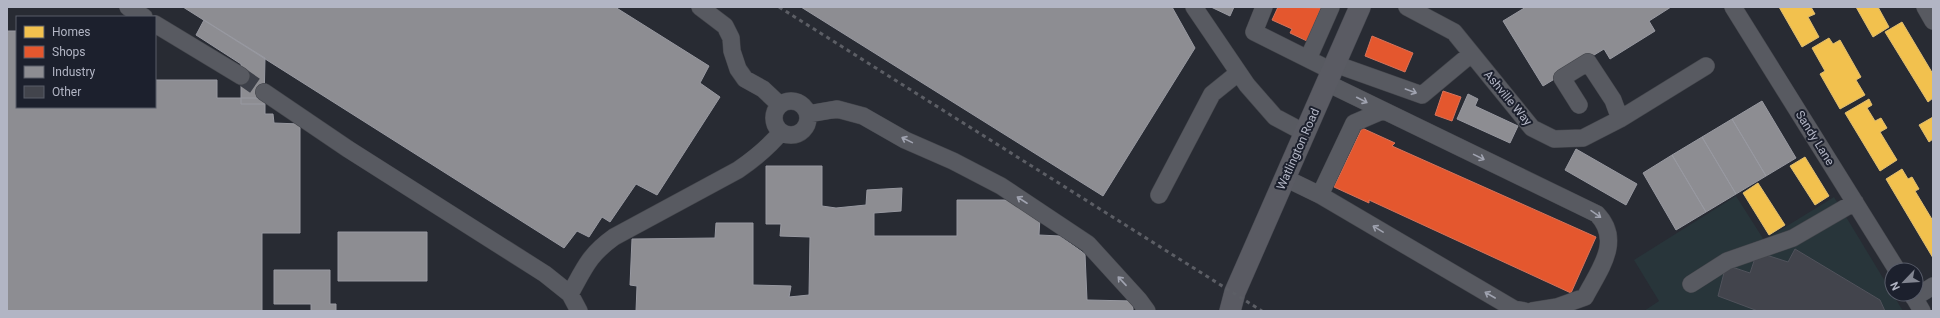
<svg xmlns="http://www.w3.org/2000/svg" width="1940" height="318" font-family="Roboto,sans-serif">
<rect width="100%" height="100%" fill="#282b33"/>
<path fill="#28353a" d="M1736,196L1764,240L1834,197L1903,311H1644L1659,301L1634,260Z"/>
<path fill="#f2c14e" stroke="#dfbd71" d="M1779,7H1811L1815,14L1808,17L1819,37L1802,47Z
M1856,7H1878L1889,27L1873,37Z
M1902,22L1933,74V98L1928,102L1885,32Z
M1829,38L1833,44L1840,40L1861,77L1856,80L1865,95L1840,109L1820,74L1825,71L1812,48Z
M1869,99L1872,105L1867,108L1875,121L1881,118L1887,128L1880,132L1897,160L1880,171L1845,113Z
M1933,117V139L1929,142L1919,125Z
M1805,157L1829,196L1815,205L1790,166Z
M1902,169L1908,179L1912,177L1919,189L1915,191L1933,221V258L1886,179Z
M1758,183L1785,225L1769,235L1743,193Z"/>
<path fill="#e4572e" stroke="#d5735b" d="M1278,7L1321,8L1307,41L1290,33L1292,29L1272,20Z
M1372,36L1413,53L1405,72L1365,56Z
M1443,91L1461,97L1452,121L1435,115Z
M1362,128L1395,143L1392,146L1596,237L1571,293L1369,200V203L1334,187Z"/>
<path fill="#8d8d92" stroke="#9899a1" d="M183,7H615L709,66L700,83L720,97L657,195L636,184L610,222L602,217L589,237L577,231L564,248Z
M801,7H1172L1195,48L1103,196Z
M1211,7H1234L1230,16Z
M1526,7H1671L1649,21L1655,31L1610,59L1604,49L1543,86L1503,21Z
M204,20L265,58L264,104H241V64L196,35Z
M7,31H17V107H155V80H217V98H265V114H273L274,123L300,124V233H262V311H7Z
M1468,94L1478,99L1475,106L1518,126L1510,143L1457,119Z
M1762,101L1796,158L1766,176L1732,119Z
M1732,119L1766,176L1736,194L1702,137Z
M1702,137L1736,194L1706,212L1672,155Z
M1576,149L1637,184L1626,205L1565,170Z
M1672,155L1706,212L1676,230L1643,173Z
M766,166H822V206L836,208L866,205L867,190L902,188L901,211L874,213V236H957V200H1010L1040,217L1039,235L1060,236L1085,254L1087,300L1133,301V311H636L637,286L630,285L632,239L715,238L716,223H753V285L791,286L789,297L809,295L810,237L780,236L781,224H766Z
M338,232H427V281H338Z
M274,270H330V304H336V311H311V304H274Z"/>
<path fill="#42444c" stroke="#50525b" d="M1795,249L1880,300L1885,311H1758L1718,296L1726,265L1750,273L1757,252L1788,262Z"/>
<g fill="none" stroke-linecap="round" stroke-linejoin="round">
<path stroke="#3d4049" stroke-width="17" stroke-dasharray="17 8" stroke-linecap="butt" d="M241,76L264,92"/>
<defs>
<path id="minor" d="M128,7L144,17
M700,7L725,26L731,38L732,51L738,69L745,79L763,89L780,105
M1194,7L1247,85L1275,117L1305,133
M1264,7L1254,32L1332,71
M1407,7L1454,32L1532,128L1554,139L1583,138L1620,119L1706,66
M1733,7L1897,270
M1925,7L1933,21
M155,24L241,76
M1308,59L1331,7
M1335,64L1422,95L1471,54
M1327,83L1597,214C1623,241 1599,270 1585,297L1557,307L1532,311
M264,92L348,149L545,274L570,294L579,311
M774 118a17 17 0 1 1 34 0a17 17 0 1 1-34 0Z
M1579,105L1562,78L1588,62L1613,100L1620,119
M808,114L837,109L863,116L905,140L953,161L1001,186L1088,244L1139,300L1147,311
M1285,178L1320,195L1514,309L1525,311
M1159,195L1212,94L1238,73
M1320,195L1354,123L1382,111
M1691,284L1727,261L1793,238L1855,202
M570,294C585,267 589,255 614,237L738,170C754,159 769,147 781,132
M1912,294L1922,311
M1914,298L1933,286"/>
<path id="major" d="M1230,311L1235,292L1360,7"/>
</defs>
<use href="#minor" stroke="#44464c" stroke-width="18"/>
<use href="#major" stroke="#464850" stroke-width="22"/>
<use href="#minor" stroke="#585a61" stroke-width="17"/>
<use href="#major" stroke="#5a5b63" stroke-width="21"/>
<path stroke="#5c5e65" stroke-width="3" stroke-dasharray="4 4" stroke-linecap="butt" d="M779,7L1262,311"/>
</g>
<defs><path id="oneway-shaft" d="M-6 0H5M1.5-3L5.5 0L1.5 3" fill="none" stroke-width="1.6" stroke-linecap="round" stroke-linejoin="round"/></defs>
<g stroke="#a0a3b0">
<use href="#oneway-shaft" transform="translate(1411 91) rotate(20)"/>
<use href="#oneway-shaft" transform="translate(1362 100) rotate(27)"/>
<use href="#oneway-shaft" transform="translate(907 140) rotate(-154)"/>
<use href="#oneway-shaft" transform="translate(1479 157) rotate(26)"/>
<use href="#oneway-shaft" transform="translate(1022 200) rotate(-147)"/>
<use href="#oneway-shaft" transform="translate(1596 214) rotate(35)"/>
<use href="#oneway-shaft" transform="translate(1378 229) rotate(-149)"/>
<use href="#oneway-shaft" transform="translate(1122 281) rotate(-133)"/>
<use href="#oneway-shaft" transform="translate(1490 295) rotate(-150)"/>
</g>
<g text-anchor="middle" stroke-width="4" stroke-linejoin="round" paint-order="stroke">
<g font-size="12" fill="#b2b5c4" stroke="#1c202d">
<text transform="translate(1508 98) rotate(50)" y="4">Ashville Way</text>
<text transform="translate(1815 138) rotate(58)" y="4">Sandy Lane</text>
<text transform="translate(1298 149) rotate(-66)" y="4">Watlington Road</text>
</g>
</g>
<rect width="1940" height="318" fill="none" stroke="#b2b5c4" stroke-width="16"/>
<rect x="16" y="16" width="140" height="92" fill="#1c202d" stroke="#585c69"/>
<rect x="24" y="26" width="20" height="12" fill="#f2c14e" stroke="#585c69"/>
<text x="52" y="36" font-size="12" fill="#b2b5c4">Homes</text>
<rect x="24" y="46" width="20" height="12" fill="#e4572e" stroke="#585c69"/>
<text x="52" y="56" font-size="12" fill="#b2b5c4">Shops</text>
<rect x="24" y="66" width="20" height="12" fill="#8d8d92" stroke="#585c69"/>
<text x="52" y="76" font-size="12" fill="#b2b5c4">Industry</text>
<rect x="24" y="86" width="20" height="12" fill="#42444c" stroke="#585c69"/>
<text x="52" y="96" font-size="12" fill="#b2b5c4">Other</text>
<g transform="translate(1904 282) rotate(245)"><circle r="19" fill="#1c202d" stroke="#585c69"/>
<path d="M0-3L7 15L0 10L-7 15Z" fill="#828591"/>
<text y="-6" font-size="11" font-weight="bold" text-anchor="middle" fill="#b2b5c4">N</text>
</g>
</svg>
